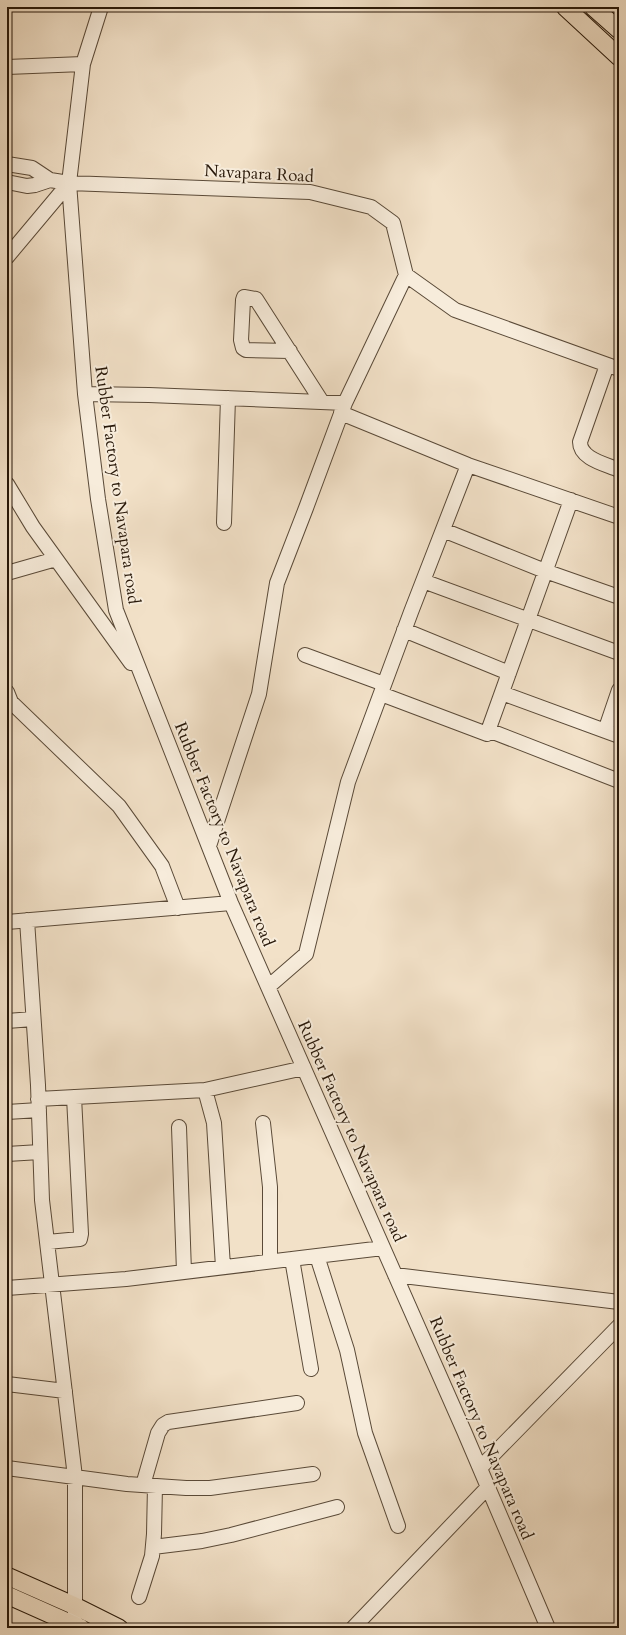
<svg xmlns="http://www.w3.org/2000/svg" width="626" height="1635" font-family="Cardo,serif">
<rect width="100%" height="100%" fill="#f2e1c8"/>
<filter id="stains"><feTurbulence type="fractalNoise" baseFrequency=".005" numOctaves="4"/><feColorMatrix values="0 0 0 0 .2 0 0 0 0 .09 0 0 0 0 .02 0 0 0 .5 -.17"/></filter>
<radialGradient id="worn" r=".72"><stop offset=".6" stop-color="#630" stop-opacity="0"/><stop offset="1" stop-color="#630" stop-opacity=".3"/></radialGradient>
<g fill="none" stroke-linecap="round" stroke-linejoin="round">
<defs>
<path id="minor" d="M101,7L83,64L69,183L85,394L98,499L116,610L231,903L464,1431L548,1628
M7,67L83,64
M7,164L32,168L50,180
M7,182L27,186L35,185L50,180L69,183
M7,257L69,183L310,192L371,207L393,223L406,275L455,310L619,369
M290,351L246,350L243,348L241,340L243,300L244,297L256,299L322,402
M607,365L580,442C580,459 606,464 619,470
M85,394L149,395L345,403L406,275
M341,413L468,465L619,517
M7,484L33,527L131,663
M224,523L228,398
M443,530L545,571L619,597
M7,573L56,559
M423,581L619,653
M404,630L509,673
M305,655L384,684
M7,692L11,702L119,806L162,866L178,908
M502,693L619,736
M381,694L487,734L571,500
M488,730L619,781
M605,731L619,690
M209,846L259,694L277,583L306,508L345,403
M27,920L38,1085L42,1200L75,1477V1616
M7,922L231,903
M268,987L306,954L348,782L411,612L468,465
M7,1021L33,1019
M205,1090L304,1068
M38,1099L205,1090L214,1123L223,1267
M7,1112L39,1110
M263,1123L270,1187V1261
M179,1127L184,1272
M7,1154L40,1152
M47,1242L80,1239L81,1234L74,1097
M317,1256L347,1350L365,1433L398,1526
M292,1259L311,1369
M395,1275L619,1302
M7,1288L126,1279L383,1248
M7,1384L65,1391
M7,1468L127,1484L186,1488H210L313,1474
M480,1468L619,1326
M143,1485L158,1433L163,1425L168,1422L297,1403
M153,1547L202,1541L231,1535L337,1507
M139,1597L152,1556L154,1534L155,1486
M353,1628L488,1487"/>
<path id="major" d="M565,7L619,57
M593,7L619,30
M7,1576L75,1606L119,1628
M7,1595L81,1628"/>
</defs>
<use href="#minor" stroke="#5a4a38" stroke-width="16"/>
<use href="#major" stroke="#271708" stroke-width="19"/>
<use href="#minor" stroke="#f7ecdb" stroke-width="14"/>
<use href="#major" stroke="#f2e1c8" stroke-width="17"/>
</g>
<g text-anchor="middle" stroke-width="4" stroke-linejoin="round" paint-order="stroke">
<g font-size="17" fill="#271708" stroke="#f7ecdb">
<text transform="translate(259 173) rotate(3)" y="6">Navapara Road</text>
<text transform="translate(118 485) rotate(82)" y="6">Rubber Factory to Navapara road</text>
<text transform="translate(225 834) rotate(68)" y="6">Rubber Factory to Navapara road</text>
<text transform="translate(352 1131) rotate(66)" y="6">Rubber Factory to Navapara road</text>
<text transform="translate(482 1428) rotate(67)" y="6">Rubber Factory to Navapara road</text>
</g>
</g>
<rect width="626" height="1635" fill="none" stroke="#f2e1c8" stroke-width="24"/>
<rect x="8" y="8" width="610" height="1619" fill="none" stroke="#271708" stroke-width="2"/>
<rect x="12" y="12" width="602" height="1611" fill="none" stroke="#271708"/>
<rect width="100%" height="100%" filter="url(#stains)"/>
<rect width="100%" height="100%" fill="url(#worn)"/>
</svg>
